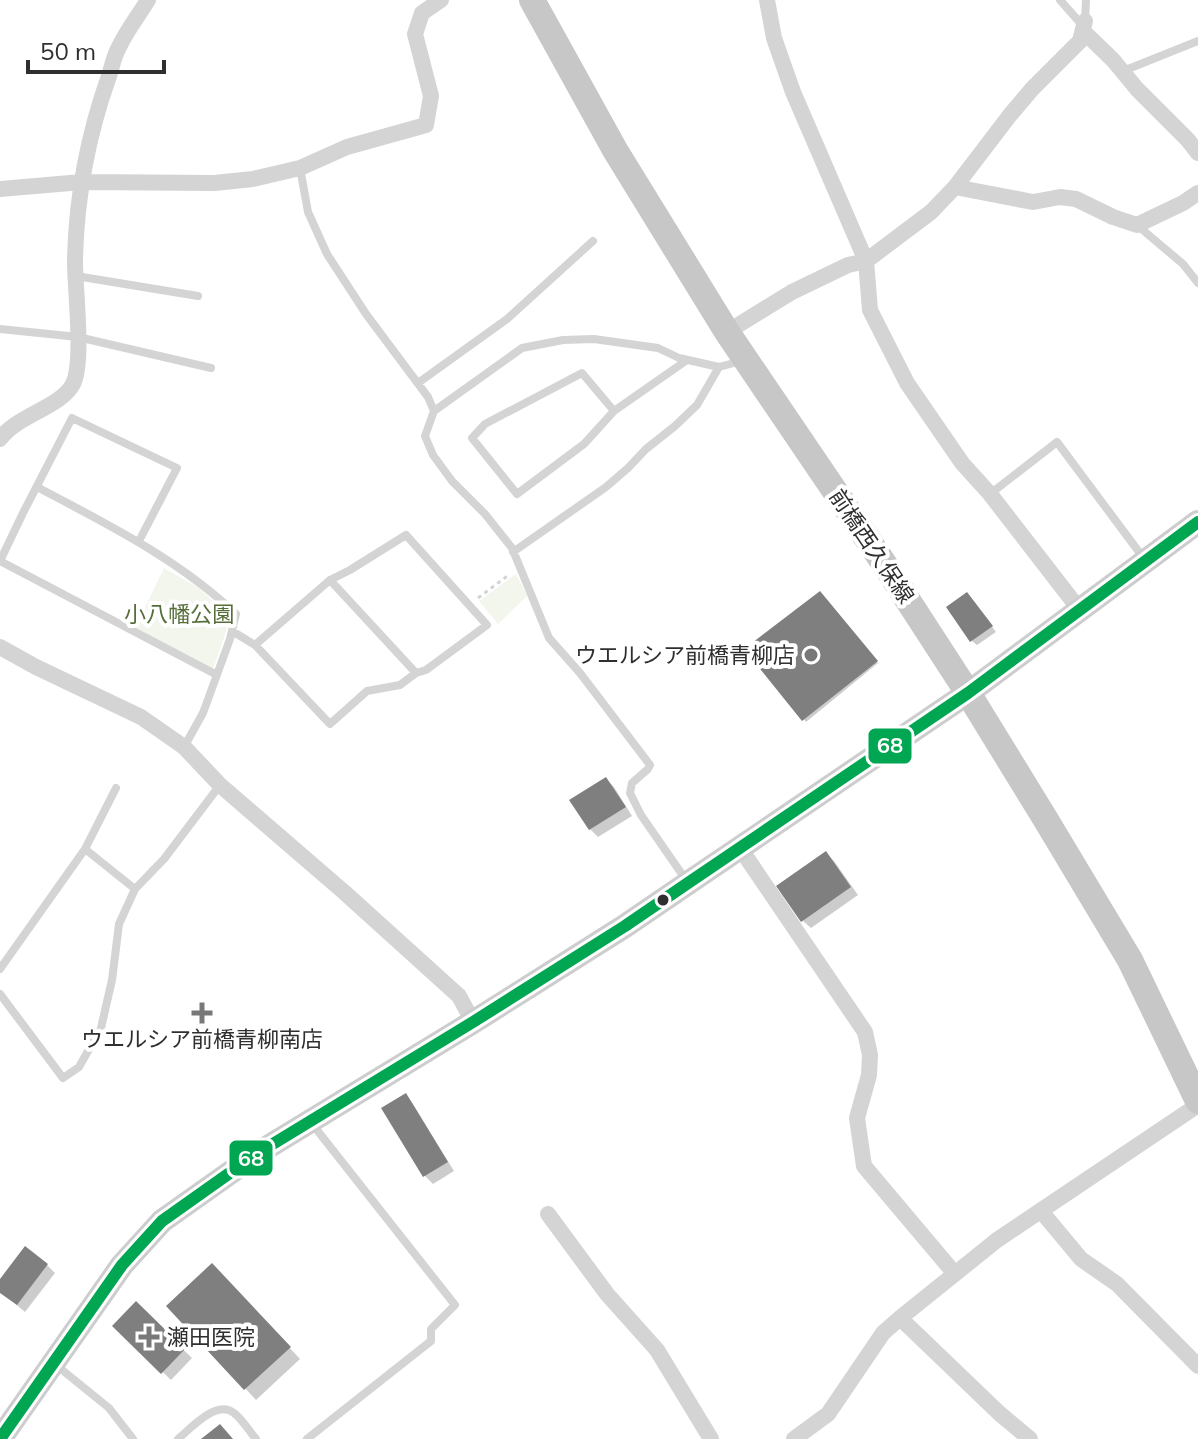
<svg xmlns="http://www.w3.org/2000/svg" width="1198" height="1439" font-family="Mulish,'Noto Sans JP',sans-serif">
<rect width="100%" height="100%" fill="#fff"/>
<path fill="#f2f6ec" d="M164,568L197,587L231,617L213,669L135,628Z
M516,574L527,596L498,624L479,601Z"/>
<path fill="#0003" d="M820,593L878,663L806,722L747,649Z
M972,600L996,632L977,645L972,641Z
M606,779L614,787L632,816L598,837L590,829L572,800Z
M826,853L834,861L858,895L811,928L803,921Z
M405,1096L413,1104L454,1171L433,1184L425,1176L384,1109Z
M47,1265L55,1273L25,1312L0,1291V1282Z
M223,1276L300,1359L256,1400L169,1306Z
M136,1304L192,1358L171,1380L115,1326Z"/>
<path fill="#7f7f7f" d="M820,591L878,661L802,721L744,649Z
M967,592L993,626L970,642L946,607Z
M606,777L626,807L589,830L569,800Z
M826,851L851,887L801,922L776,886Z
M406,1093L448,1162L423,1177L381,1108Z
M25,1246L48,1264L17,1305L0,1293V1279Z
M212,1263L291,1347L244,1390L166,1306Z
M136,1301L185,1349L161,1374L112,1326Z
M220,1424L233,1439H201Z"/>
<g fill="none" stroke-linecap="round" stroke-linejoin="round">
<path stroke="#d4d4d4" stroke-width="3" stroke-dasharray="4 4" stroke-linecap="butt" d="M478,598L510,574"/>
<path stroke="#d4d4d4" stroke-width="8" d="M1060,0L1083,26
M1085,21L1086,0
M1123,71L1198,41
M300,168L308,212L327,254L366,314L428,397L434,411L425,436L433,455L452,481L485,514L512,548L549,638L580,673L650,765L648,769L632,783L630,793L641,815L686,880
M1138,226L1183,264L1198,283
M76,276L198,296
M0,329L78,337L211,368
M418,383L507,319L593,241
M434,411L522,348L563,340L594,339L658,348L679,358L719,367L741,361
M614,411L582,373L485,424L472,438L517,494L584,444L614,411L687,360
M37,487C107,524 178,559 236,614L230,639L203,713L184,747
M990,494L1057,442L1145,560
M513,552L606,487L628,468L646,449L675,426L697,405L719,367
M0,561L23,513L72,418L177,468L139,541
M0,561L217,675
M330,580L416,673
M232,631L255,645L330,580L350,570L406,535L487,625L426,670L416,673L400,685L367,691L330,724L255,645
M85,849L135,889
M0,969L85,849L116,788
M0,994L63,1078L79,1067L101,1028L112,980L119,924L135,889L164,859L220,785
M56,1365L109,1408L133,1439
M178,1439C191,1428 217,1399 234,1413C242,1419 249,1431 256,1439
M307,1439L431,1341V1329L455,1305L313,1125"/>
<path stroke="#d4d4d4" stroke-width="16" d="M767,0L774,38L793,92L866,261L870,310L907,383L962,463L990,494L1079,609
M1083,31L1113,60L1137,89L1188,140L1198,153
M955,187L1010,115L1032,89L1080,41L1085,21
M0,189L82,182L214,183L253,179L300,168L347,147L426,125L431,96L415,34L422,13L441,0
M727,332L792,292L848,265L866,261L931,212L955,187L1033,202L1060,197L1076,199L1113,217L1137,225L1183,203L1198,193
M0,439C17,415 60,408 73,384C84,362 75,290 75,262C76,200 88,135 109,76C112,66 114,56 119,47C127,30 139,15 148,0
M0,647L36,667L141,717L184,747L220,785L344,892L459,996L473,1022
M740,848L865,1032L870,1055L869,1075L857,1118L864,1166L955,1274
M1041,1211L1081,1259L1117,1284L1198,1366
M548,1214L607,1294L657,1350L711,1439
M900,1318L999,1413L1030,1439
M794,1439L828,1414L883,1333L900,1318L997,1240L1198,1105"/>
<path stroke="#cdcdcd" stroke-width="24" d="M0,1439L122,1265L162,1221L258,1153L473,1022L625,926L688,883L968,693L1198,522"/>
<path stroke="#c7c7c7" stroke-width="26" d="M532,0L615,150L727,332L883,562L968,693L1046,820L1130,960L1198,1101"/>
<defs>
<path id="bus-1" d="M0,1439L122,1265L162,1221L258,1153L473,1022L625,926L688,883L968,693L1198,522"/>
</defs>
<use href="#bus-1" stroke="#fff" stroke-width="18"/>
<use href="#bus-1" stroke="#00a651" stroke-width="12"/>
</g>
<g fill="#787878" stroke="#fff" stroke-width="3">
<circle cx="811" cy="655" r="8"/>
<path d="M198 1001h8v8h8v8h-8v8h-8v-8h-8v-8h8z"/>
<path d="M145 1325h8v8h8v8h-8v8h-8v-8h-8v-8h8z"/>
</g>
<circle fill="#2f2f2f" stroke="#fff" stroke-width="3" cx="663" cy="900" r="7"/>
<g text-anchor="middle" stroke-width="8" stroke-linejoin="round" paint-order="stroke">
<g font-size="22" fill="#2f2f2f" stroke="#fff">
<text transform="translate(872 546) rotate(56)" y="8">前橋西久保線</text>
</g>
<g font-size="22" fill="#566f39" stroke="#fff">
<text x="179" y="622">小八幡公園</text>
</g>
<g font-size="22" fill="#2f2f2f" stroke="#fff" text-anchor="end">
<text x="795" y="663">ウエルシア前橋青柳店</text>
<text x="202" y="1047" text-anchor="middle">ウエルシア前橋青柳南店</text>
<text x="167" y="1345" text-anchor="start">瀬田医院</text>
</g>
</g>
<g stroke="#fff" stroke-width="3">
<rect x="867" y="727" width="46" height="38" rx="8" fill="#00a651"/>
<rect x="228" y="1139" width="46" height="38" rx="8" fill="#00a651"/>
</g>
<g font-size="22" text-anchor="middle" font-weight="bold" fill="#fff">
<text x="890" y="753">68</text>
<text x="251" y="1166">68</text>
</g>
<path d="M28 60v12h136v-12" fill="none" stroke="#2f2f2f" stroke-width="4"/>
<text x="40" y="60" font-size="24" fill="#2f2f2f" stroke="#ffffff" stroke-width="6" paint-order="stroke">50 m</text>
</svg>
